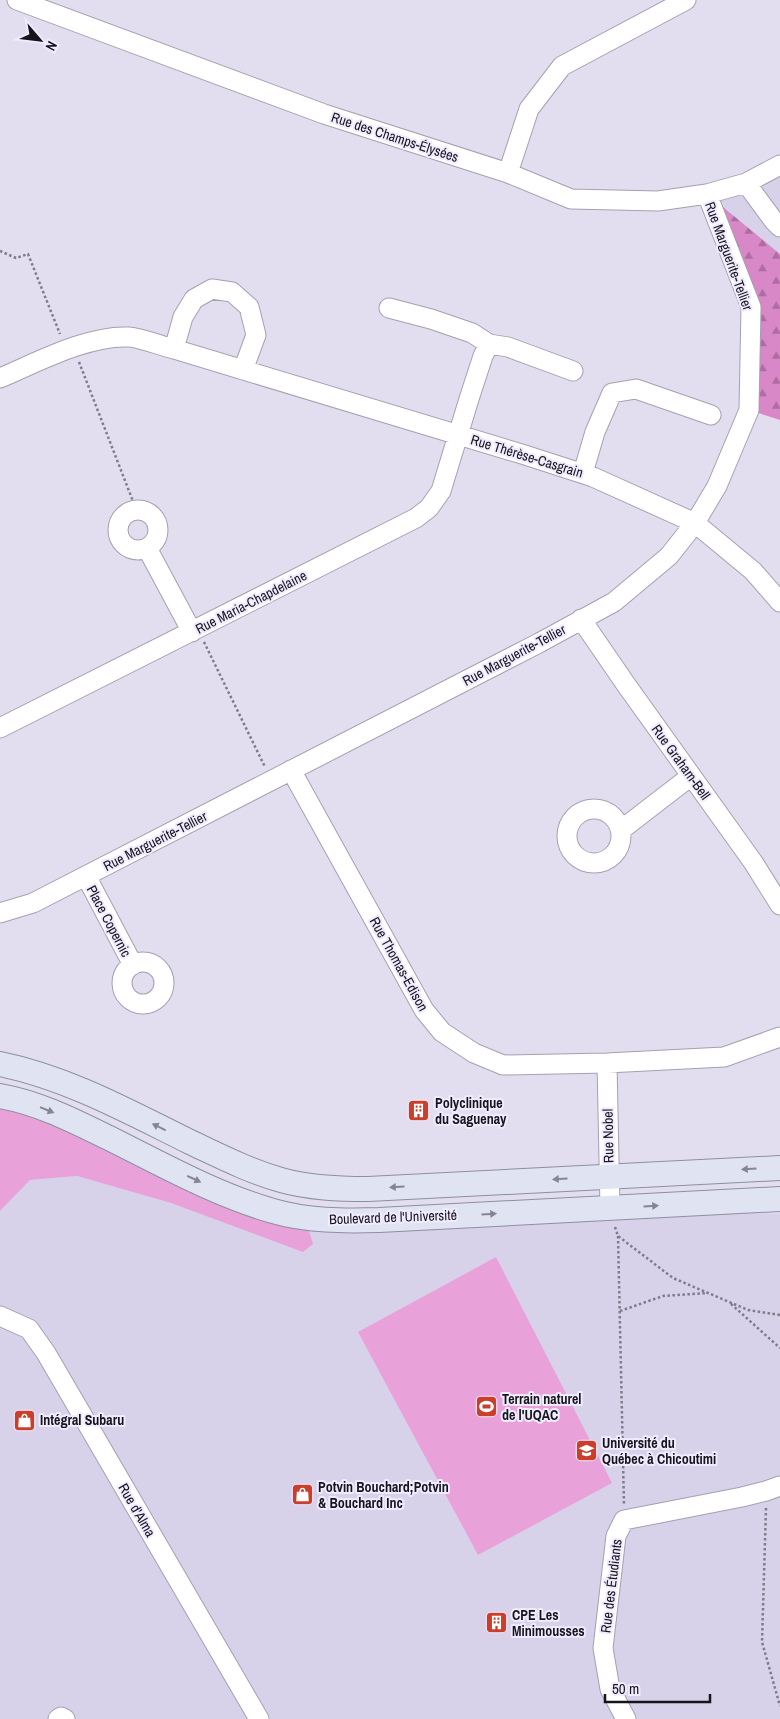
<svg xmlns="http://www.w3.org/2000/svg" width="780" height="1719" font-family="'Archivo Narrow',sans-serif">
<defs>
<pattern id="forest-firs" width="22" height="20" patternUnits="userSpaceOnUse" patternTransform="scale(1.25)"><rect width="22" height="20" fill="#d887c7"/><path d="M5 1l3.5 6h-7zM16 11l3.5 6h-7z" fill="#ae6da1"/></pattern>
</defs>
<rect width="100%" height="100%" fill="#e2def0"/>
<path fill="#d8d1ea" d="M780,158V254L707,194Z
M77,1176L171,1203L305,1218L610,1208L780,1214V1719H0V1211L30,1180Z"/>
<path fill="#e9a2d9" d="M0,1096L305,1218L313,1244L303,1252L171,1203L77,1176L30,1180L0,1211Z
M496,1257L612,1483L478,1555L358,1332Z"/>
<path fill="url(#forest-firs)" d="M707,194L780,254V420L749,410L751,307Z"/>
<g fill="none" stroke-linecap="round" stroke-linejoin="round">
<defs>
<path id="minor" d="M17,0L324,114L508,173L571,199L658,201L707,194L746,183L780,165
M508,173L529,109L562,66L686,0
M746,183L774,221L780,227
M389,308L431,319L472,333L489,344
M174,349L183,317L194,299L212,289L232,292L249,307L256,335L243,370
M0,378C38,362 88,335 129,337C142,338 161,346 174,349L525,455L593,477L695,523L753,571L780,602
M583,473L595,432L612,393L636,389L711,415
M118 530a20 20 0 1 1 40 0a20 20 0 1 1-40 0Z
M147,548L192,632
M581,619L627,686L753,862L780,905
M0,728L416,518L429,508L441,491L469,399L483,356L489,344L508,347L573,371
M291,770L424,1010L442,1032L474,1053L503,1065L607,1063L724,1057L780,1037
M567 836a27 27 0 1 1 54 0a27 27 0 1 1-54 0Z
M621,830L691,776
M86,876L133,965
M0,913L33,903L539,643L614,602L669,556L695,523L717,486L749,410L751,307L707,194
M122 983a21 21 0 1 1 42 0a21 21 0 1 1-42 0Z
M607,1063L610,1208
M0,1316L29,1329L46,1353L259,1719
M58,1719L61,1717L65,1719
M626,1719L610,1689L603,1648L616,1536L624,1520L742,1497L766,1491L780,1486"/>
<path id="major" d="M0,1064C68,1078 129,1112 190,1142C220,1156 249,1171 281,1180C309,1188 339,1189 368,1189L780,1168
M0,1096C40,1103 76,1122 113,1140C165,1166 217,1195 273,1211C307,1221 343,1221 379,1220L780,1199"/>
</defs>
<use href="#minor" stroke="#a5a0b1" stroke-width="21"/>
<use href="#major" stroke="#8d8fa1" stroke-width="26"/>
<path stroke="#7f7c89" stroke-width="2.5" stroke-dasharray="2.5 2.5" stroke-linecap="butt" d="M0,251L16,258L28,254L60,334
M79,362L136,509
M204,642L265,767
M615,1227L618,1236L673,1278L748,1310L780,1315
M618,1236L624,1505
M731,1304L780,1348
M620,1311L663,1296L707,1293
M766,1508L762,1642L780,1706"/>
<use href="#minor" stroke="#fff" stroke-width="19"/>
<use href="#major" stroke="#e0e3f2" stroke-width="24"/>
</g>
<defs><path id="oneway-solid" d="M-6-.8H1V-3.2L6.5 0L1 3.2V.8H-6Z" transform="scale(1.25)"/></defs>
<g fill="#868692">
<use href="#oneway-solid" transform="translate(47 1110) rotate(22)"/>
<use href="#oneway-solid" transform="translate(159 1127) rotate(-154)"/>
<use href="#oneway-solid" transform="translate(749 1169) rotate(177)"/>
<use href="#oneway-solid" transform="translate(194 1179) rotate(25)"/>
<use href="#oneway-solid" transform="translate(560 1179) rotate(177)"/>
<use href="#oneway-solid" transform="translate(397 1187) rotate(177)"/>
<use href="#oneway-solid" transform="translate(651 1206) rotate(-3)"/>
<use href="#oneway-solid" transform="translate(489 1214) rotate(-3)"/>
</g>
<defs>
<symbol id="building-square" viewBox="-11 -11 22 22"><rect x="-9" y="-9" width="18" height="18" rx="4" fill="#cb3f2a" stroke="#f0ebfe"/><path d="M-4-6H4V6H1V3H-1V6H-4ZM-2.5-4.3h1.7v1.8h-1.7ZM.8-4.3h1.7v1.8H.8ZM-2.5-1h1.7V.8h-1.7ZM.8-1h1.7V.8H.8Z" fill="#fff"/></symbol>
<symbol id="stadium-square" viewBox="-11 -11 22 22"><rect x="-9" y="-9" width="18" height="18" rx="4" fill="#cb3f2a" stroke="#f0ebfe"/><path d="M0-5a6.5 5 0 1 0 0 10a6.5 5 0 1 0 0-10ZM-3.5-1.8h7v3.6h-7Z" fill="#fff"/></symbol>
<symbol id="shop-square" viewBox="-11 -11 22 22"><rect x="-9" y="-9" width="18" height="18" rx="4" fill="#cb3f2a" stroke="#f0ebfe"/><path d="M-5-2.5h2.3a2.7 3.5 0 0 1 5.4 0H5L5.5 6h-11ZM-1.5-2.5h3a1.5 2.3 0 0 0-3 0Z" fill="#fff"/></symbol>
<symbol id="university-square" viewBox="-11 -11 22 22"><rect x="-9" y="-9" width="18" height="18" rx="4" fill="#cb3f2a" stroke="#f0ebfe"/><path d="M0-5L7-2L0 1L-7-2ZM-4 1L0 2.5L4 1V4Q0 6-4 4Z" fill="#fff"/></symbol>
</defs>
<g fill-rule="evenodd">
<use href="#building-square" x="406" y="1098" width="25" height="25"/>
<use href="#stadium-square" x="474" y="1394" width="25" height="25"/>
<use href="#shop-square" x="12" y="1408" width="25" height="25"/>
<use href="#university-square" x="574" y="1438" width="25" height="25"/>
<use href="#shop-square" x="290" y="1482" width="25" height="25"/>
<use href="#building-square" x="484" y="1610" width="25" height="25"/>
</g>
<g text-anchor="middle" stroke-width="4" stroke-linejoin="round" paint-order="stroke">
<g font-size="14" fill="#17151c" stroke="#f0ebfe">
<text transform="translate(395 137) rotate(18)" y="5">Rue des Champs-Élysées</text>
<text transform="translate(729 256) rotate(70)" y="5">Rue Marguerite-Tellier</text>
<text transform="translate(527 456) rotate(17)" y="5">Rue Thérèse-Casgrain</text>
<text transform="translate(251 602) rotate(-27)" y="5">Rue Maria-Chapdelaine</text>
<text transform="translate(514 655) rotate(-28)" y="5">Rue Marguerite-Tellier</text>
<text transform="translate(681 762) rotate(54)" y="5">Rue Graham-Bell</text>
<text transform="translate(155 841) rotate(-27)" y="5">Rue Marguerite-Tellier</text>
<text transform="translate(109 921) rotate(62)" y="5">Place Copernic</text>
<text transform="translate(399 964) rotate(61)" y="5">Rue Thomas-Edison</text>
<text transform="translate(608 1136) rotate(-91)" y="5">Rue Nobel</text>
<text transform="translate(393 1217) rotate(-2)" y="5">Boulevard de l'Université</text>
<text transform="translate(137 1510) rotate(60)" y="5">Rue d'Alma</text>
<text transform="translate(611 1586) rotate(-83)" y="5">Rue des Étudiants</text>
</g>
<g font-size="14" font-weight="bold" fill="#17151c" stroke="#f0ebfe" text-anchor="start">
<text x="435" y="1108">Polyclinique<tspan x="435" dy="16">du Saguenay</tspan></text>
<text x="502" y="1404">Terrain naturel<tspan x="502" dy="16">de l'UQAC</tspan></text>
<text x="40" y="1425">Intégral Subaru</text>
<text x="602" y="1448">Université du<tspan x="602" dy="16">Québec à Chicoutimi</tspan></text>
<text x="318" y="1492">Potvin Bouchard;Potvin<tspan x="318" dy="16">&amp; Bouchard Inc</tspan></text>
<text x="512" y="1620">CPE Les<tspan x="512" dy="16">Minimousses</tspan></text>
</g>
</g>
<g transform="translate(40 40) rotate(118)" stroke="#f0ebfe" stroke-width="4" paint-order="stroke">
<path d="M0-4L9 19L0 12L-9 19Z" fill="#17151c"/>
<text y="-8" font-size="14" font-weight="bold" text-anchor="middle" fill="#17151c">N</text>
</g>
<path d="M605 1694v8h105v-8" fill="none" stroke="#17151c" stroke-width="2.5"/>
<text x="612" y="1694" font-size="15" fill="#17151c" stroke="#f0ebfe" stroke-width="4" paint-order="stroke">50 m</text>
</svg>
